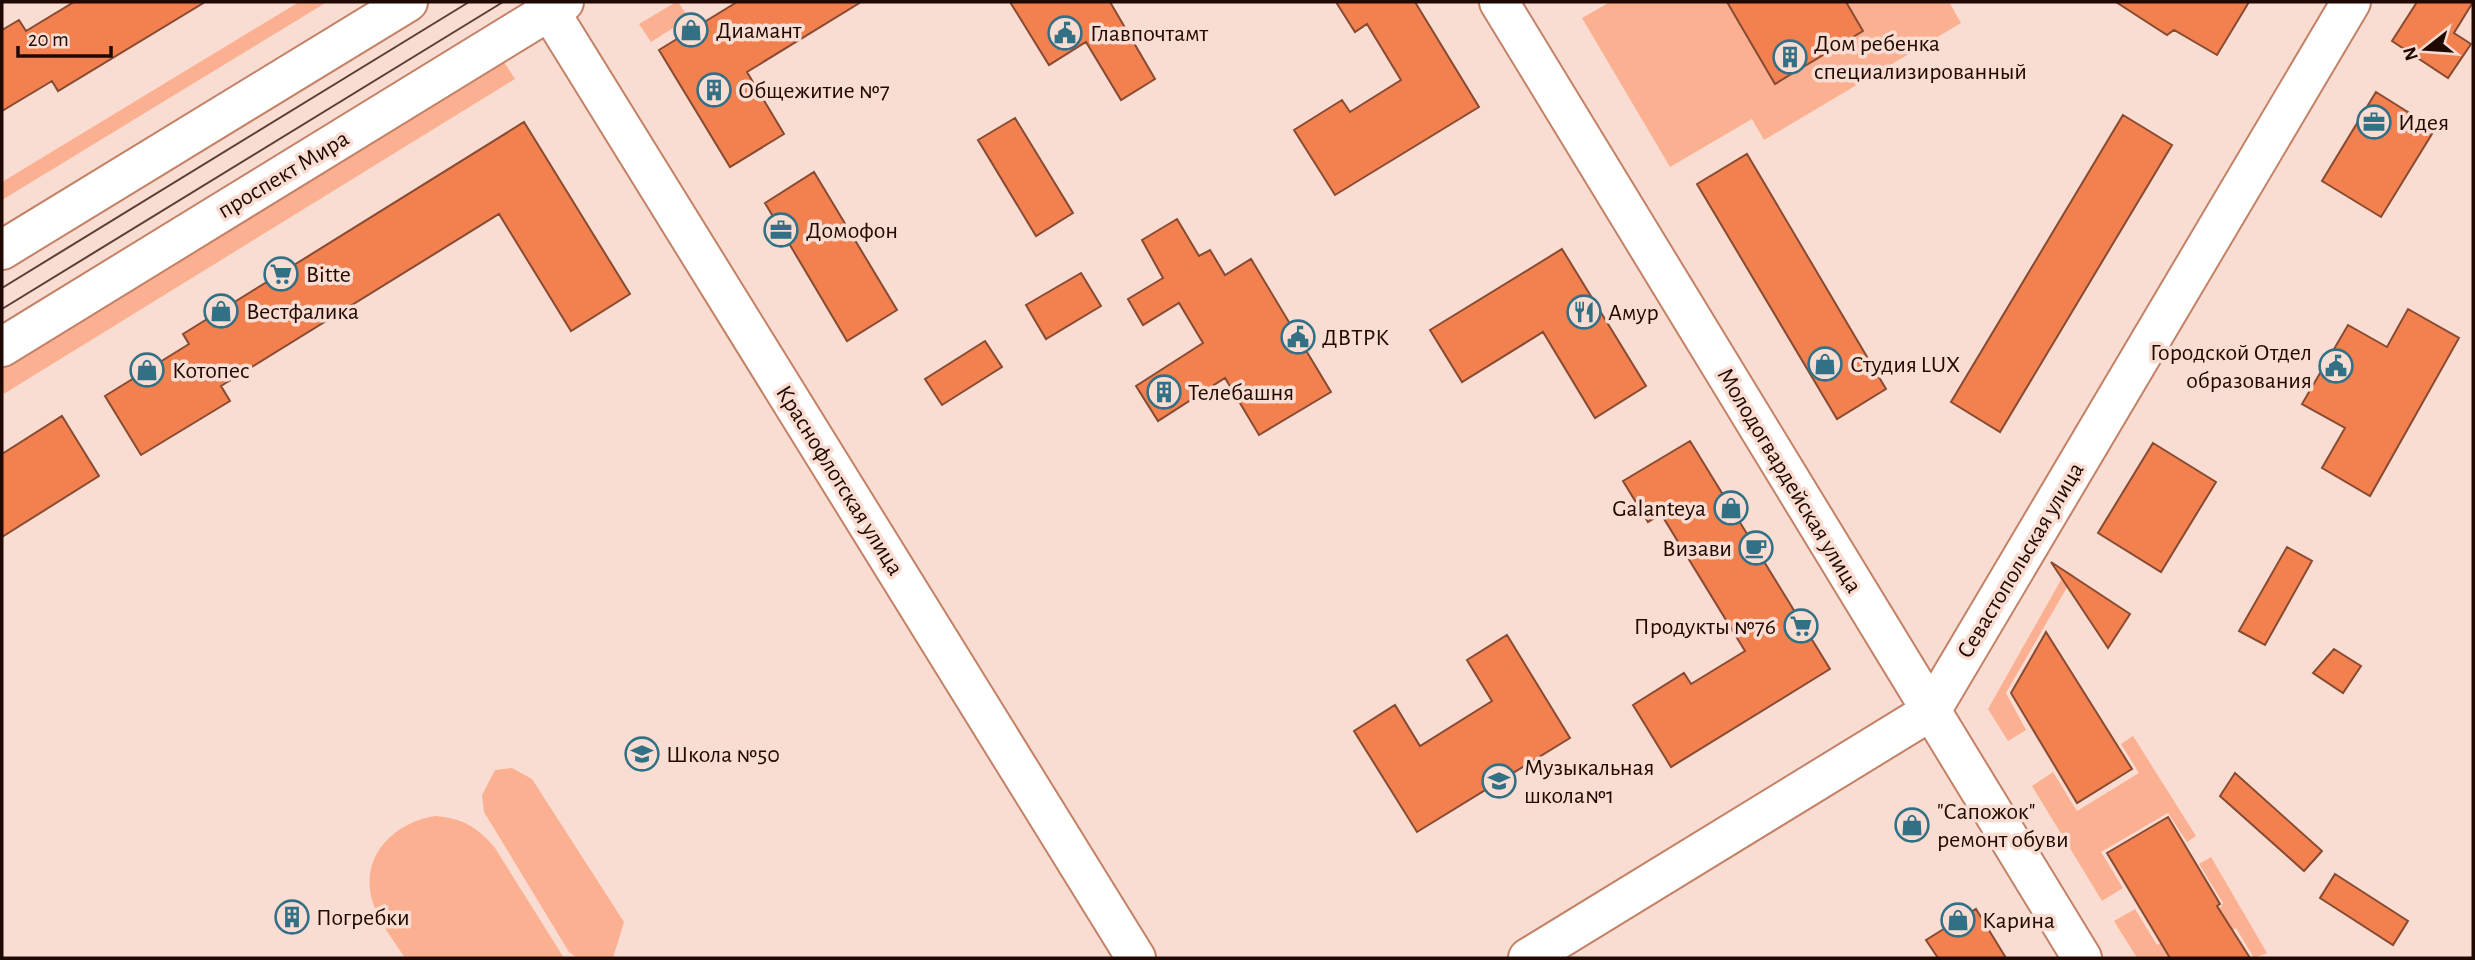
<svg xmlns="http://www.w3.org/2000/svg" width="2475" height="960" font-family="'Alegreya Sans',sans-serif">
<rect width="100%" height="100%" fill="#faddd2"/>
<path fill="#fbb092" d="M299,2H327L2,200V182Z
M676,2H678L689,18L651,42L639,24Z
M1610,2H1949L1961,23L1764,140L1752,119L1670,167L1582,18Z
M498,53L515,79L2,395V359Z
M2066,571L2074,575L2006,693L2026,730L2008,741L1988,709Z
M2133,736L2196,836L2187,842L2168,813L2101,852L2123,888L2102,901L2032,786L2053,772L2077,811L2139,773L2121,744Z
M512,768L532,779L624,922L613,958H577L569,952L484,812L482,795L495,770Z
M435,816C462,818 478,827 495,848L564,958H405C394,941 381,925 374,906C357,860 391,823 435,816Z
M2211,857L2267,953L2254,958L2236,928L2188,958H2137L2114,921L2135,909L2157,945L2221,907L2223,903L2199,864Z"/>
<path fill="#f38150" stroke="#884b32" stroke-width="2" d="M74,2H205L58,91L52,81L2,111V30L19,20L26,31Z
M737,2H861L747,72L784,134L730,167L659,50Z
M1010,2H1110L1155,79L1121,100L1086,42L1049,65Z
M1336,2H1415L1479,107L1335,195L1294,130L1342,100L1350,112L1401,80L1367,24L1355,32Z
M1727,2H1846L1863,31L1775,84Z
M2116,2H2249L2217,55L2174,30L2167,35Z
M2417,2H2473L2454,33L2471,44L2448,78L2392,41Z
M2376,92L2435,129L2381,217L2322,181Z
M2123,115L2172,145L2000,432L1951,402Z
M1015,118L1073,213L1036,236L978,140Z
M524,122L630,294L571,331L499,214L221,386L230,401L141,455L105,396L189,344L183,334Z
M1747,154L1886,389L1837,419L1697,184Z
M814,172L897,310L847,341L765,203Z
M1177,219L1199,256L1210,250L1225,275L1251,259L1331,392L1259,435L1225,378L1158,421L1136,386L1203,343L1179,303L1143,325L1128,299L1163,278L1142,240Z
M1562,249L1646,386L1595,418L1543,332L1462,382L1430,330Z
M1081,273L1101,306L1046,339L1026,305Z
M2408,309L2459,338L2370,496L2322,468L2345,428L2302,404L2348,325L2387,347Z
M985,341L1002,367L942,405L925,379Z
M62,416L99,476L2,537V454Z
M1690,441L1830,669L1671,767L1633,705L1684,673L1691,684L1745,651L1661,514L1648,522L1623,481Z
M2153,443L2216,482L2161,572L2098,533Z
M2287,547L2312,561L2265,645L2239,631Z
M2051,562L2130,614L2108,648Z
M2046,632L2132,769L2077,803L2011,693Z
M1507,635L1570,738L1417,832L1354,731L1395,705L1420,746L1492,701L1467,660Z
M2334,649L2361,666L2343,693L2313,673Z
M2235,773L2322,851L2304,871L2220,796Z
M2168,817L2220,904L2217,906L2250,958H2170L2107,853Z
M2335,874L2408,921L2393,945L2320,898Z
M1976,909L2006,958H1938L1926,940Z"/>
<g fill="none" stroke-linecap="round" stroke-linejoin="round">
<defs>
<path id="minor" d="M544,2L1136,958
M1499,2L2082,958
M1528,958L1931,711L2351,2"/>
<path id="major" d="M2,250L408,2
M2,347L564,2"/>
</defs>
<use href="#minor" stroke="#c38166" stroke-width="42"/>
<use href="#major" stroke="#c38166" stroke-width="42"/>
<use href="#minor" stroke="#fff" stroke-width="38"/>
<use href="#major" stroke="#fff" stroke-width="38"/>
<path stroke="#583f37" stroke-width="2" d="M2,288L469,2
M2,309L503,2"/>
</g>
<defs>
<symbol id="shop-ring" viewBox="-11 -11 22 22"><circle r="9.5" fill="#faddd2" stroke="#317085" stroke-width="1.5"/><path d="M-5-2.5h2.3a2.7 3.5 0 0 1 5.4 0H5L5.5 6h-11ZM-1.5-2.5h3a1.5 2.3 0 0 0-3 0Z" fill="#317085"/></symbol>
<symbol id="civic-ring" viewBox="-11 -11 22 22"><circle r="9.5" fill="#faddd2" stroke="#317085" stroke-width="1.5"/><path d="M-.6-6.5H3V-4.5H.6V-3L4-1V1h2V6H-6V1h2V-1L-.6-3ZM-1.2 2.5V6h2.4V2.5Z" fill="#317085"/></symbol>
<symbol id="building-ring" viewBox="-11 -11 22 22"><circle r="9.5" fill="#faddd2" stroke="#317085" stroke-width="1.5"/><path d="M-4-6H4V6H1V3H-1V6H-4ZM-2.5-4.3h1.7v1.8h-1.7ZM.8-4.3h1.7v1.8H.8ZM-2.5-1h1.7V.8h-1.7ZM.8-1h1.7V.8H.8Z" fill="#317085"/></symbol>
<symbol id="office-ring" viewBox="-11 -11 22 22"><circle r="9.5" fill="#faddd2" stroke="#317085" stroke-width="1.5"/><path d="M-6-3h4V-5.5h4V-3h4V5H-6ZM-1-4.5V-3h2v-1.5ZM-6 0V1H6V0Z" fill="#317085"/></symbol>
<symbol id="supermarket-ring" viewBox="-11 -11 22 22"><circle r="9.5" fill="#faddd2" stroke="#317085" stroke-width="1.5"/><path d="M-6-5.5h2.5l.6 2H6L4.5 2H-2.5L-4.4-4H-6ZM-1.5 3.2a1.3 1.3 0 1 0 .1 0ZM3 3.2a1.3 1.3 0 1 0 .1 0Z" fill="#317085"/></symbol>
<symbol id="restaurant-ring" viewBox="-11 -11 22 22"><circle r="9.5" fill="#faddd2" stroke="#317085" stroke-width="1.5"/><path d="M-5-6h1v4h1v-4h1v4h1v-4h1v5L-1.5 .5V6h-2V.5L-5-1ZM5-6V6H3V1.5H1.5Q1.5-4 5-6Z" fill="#317085"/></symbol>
<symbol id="cafe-ring" viewBox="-11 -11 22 22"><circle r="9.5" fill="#faddd2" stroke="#317085" stroke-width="1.5"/><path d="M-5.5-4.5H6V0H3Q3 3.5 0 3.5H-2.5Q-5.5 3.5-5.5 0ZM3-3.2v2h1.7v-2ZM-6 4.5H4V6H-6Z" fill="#317085"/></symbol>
<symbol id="school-ring" viewBox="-11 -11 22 22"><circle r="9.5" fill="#faddd2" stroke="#317085" stroke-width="1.5"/><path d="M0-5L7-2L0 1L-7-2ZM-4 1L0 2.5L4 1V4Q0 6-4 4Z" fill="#317085"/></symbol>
</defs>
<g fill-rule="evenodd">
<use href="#shop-ring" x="672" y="11" width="38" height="38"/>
<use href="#civic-ring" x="1046" y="14" width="38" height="38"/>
<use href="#building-ring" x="1771" y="38" width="38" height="38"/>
<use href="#building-ring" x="695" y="71" width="38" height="38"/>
<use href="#office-ring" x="2355" y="103" width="38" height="38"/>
<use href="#office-ring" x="762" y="211" width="38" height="38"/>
<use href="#supermarket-ring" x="262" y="255" width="38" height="38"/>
<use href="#shop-ring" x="202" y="292" width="38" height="38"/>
<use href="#restaurant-ring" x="1565" y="293" width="38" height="38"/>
<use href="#civic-ring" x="1279" y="318" width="38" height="38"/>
<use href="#shop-ring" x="1806" y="345" width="38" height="38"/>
<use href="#civic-ring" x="2317" y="347" width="38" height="38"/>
<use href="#shop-ring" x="128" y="351" width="38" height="38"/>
<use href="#building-ring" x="1145" y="373" width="38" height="38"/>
<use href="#shop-ring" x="1712" y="489" width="38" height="38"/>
<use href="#cafe-ring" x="1737" y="529" width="38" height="38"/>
<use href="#supermarket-ring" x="1782" y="607" width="38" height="38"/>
<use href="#school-ring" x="623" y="735" width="38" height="38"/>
<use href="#school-ring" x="1480" y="762" width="38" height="38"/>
<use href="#shop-ring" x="1893" y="806" width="38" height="38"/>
<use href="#building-ring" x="273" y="898" width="38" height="38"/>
<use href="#shop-ring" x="1939" y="901" width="38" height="38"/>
</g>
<g text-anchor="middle" stroke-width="7" stroke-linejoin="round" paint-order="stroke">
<g font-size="24" fill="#200902" stroke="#faddd2" text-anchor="start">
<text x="716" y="38">Диамант</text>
<text x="1090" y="41">Главпочтамт</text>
<text x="1814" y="51">Дом ребенка<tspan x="1814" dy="28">специализированный</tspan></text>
<text x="738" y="98">Общежитие №7</text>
<text x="2398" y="130">Идея</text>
<text x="806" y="238">Домофон</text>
<text x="306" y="282">Bitte</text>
<text x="246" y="319">Вестфалика</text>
<text x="1608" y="320">Амур</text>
<text x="1322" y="345">ДВТРК</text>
<text x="2312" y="360" text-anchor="end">Городской Отдел<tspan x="2312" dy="28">образования</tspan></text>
<text x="1850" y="372">Студия LUX</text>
<text x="172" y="378">Котопес</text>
<text x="1188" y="400">Телебашня</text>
<text x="1706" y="516" text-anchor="end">Galanteya</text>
<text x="1732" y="556" text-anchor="end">Визави</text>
<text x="1776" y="634" text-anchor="end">Продукты №76</text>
<text x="666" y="762">Школа №50</text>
<text x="1524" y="775">Музыкальная<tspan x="1524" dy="28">школа№1</tspan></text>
<text x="1937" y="819">"Сапожок"<tspan x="1937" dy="28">ремонт обуви</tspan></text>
<text x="316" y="925">Погребки</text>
<text x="1982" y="928">Карина</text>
</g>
<g font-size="24" fill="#200902" stroke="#faddd2">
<text transform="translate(283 174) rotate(-31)" y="8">проспект Мира</text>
<text transform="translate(840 480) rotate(58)" y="8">Краснофлотская улица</text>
<text transform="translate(1790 480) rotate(59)" y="8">Молодогвардейская улица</text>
<text transform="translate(2020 560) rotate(-59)" y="8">Севастопольская улица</text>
</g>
</g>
<rect width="2475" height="960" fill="none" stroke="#200902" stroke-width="7"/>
<g transform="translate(2426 49) rotate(253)" stroke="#faddd2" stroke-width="5" paint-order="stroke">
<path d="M0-5L12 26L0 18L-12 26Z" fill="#200902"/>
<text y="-10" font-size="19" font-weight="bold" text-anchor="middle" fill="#200902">N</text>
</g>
<path d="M18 46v10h93v-10" fill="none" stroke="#200902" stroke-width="3.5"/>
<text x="28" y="46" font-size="21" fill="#200902" stroke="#faddd2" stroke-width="5" paint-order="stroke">20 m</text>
</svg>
